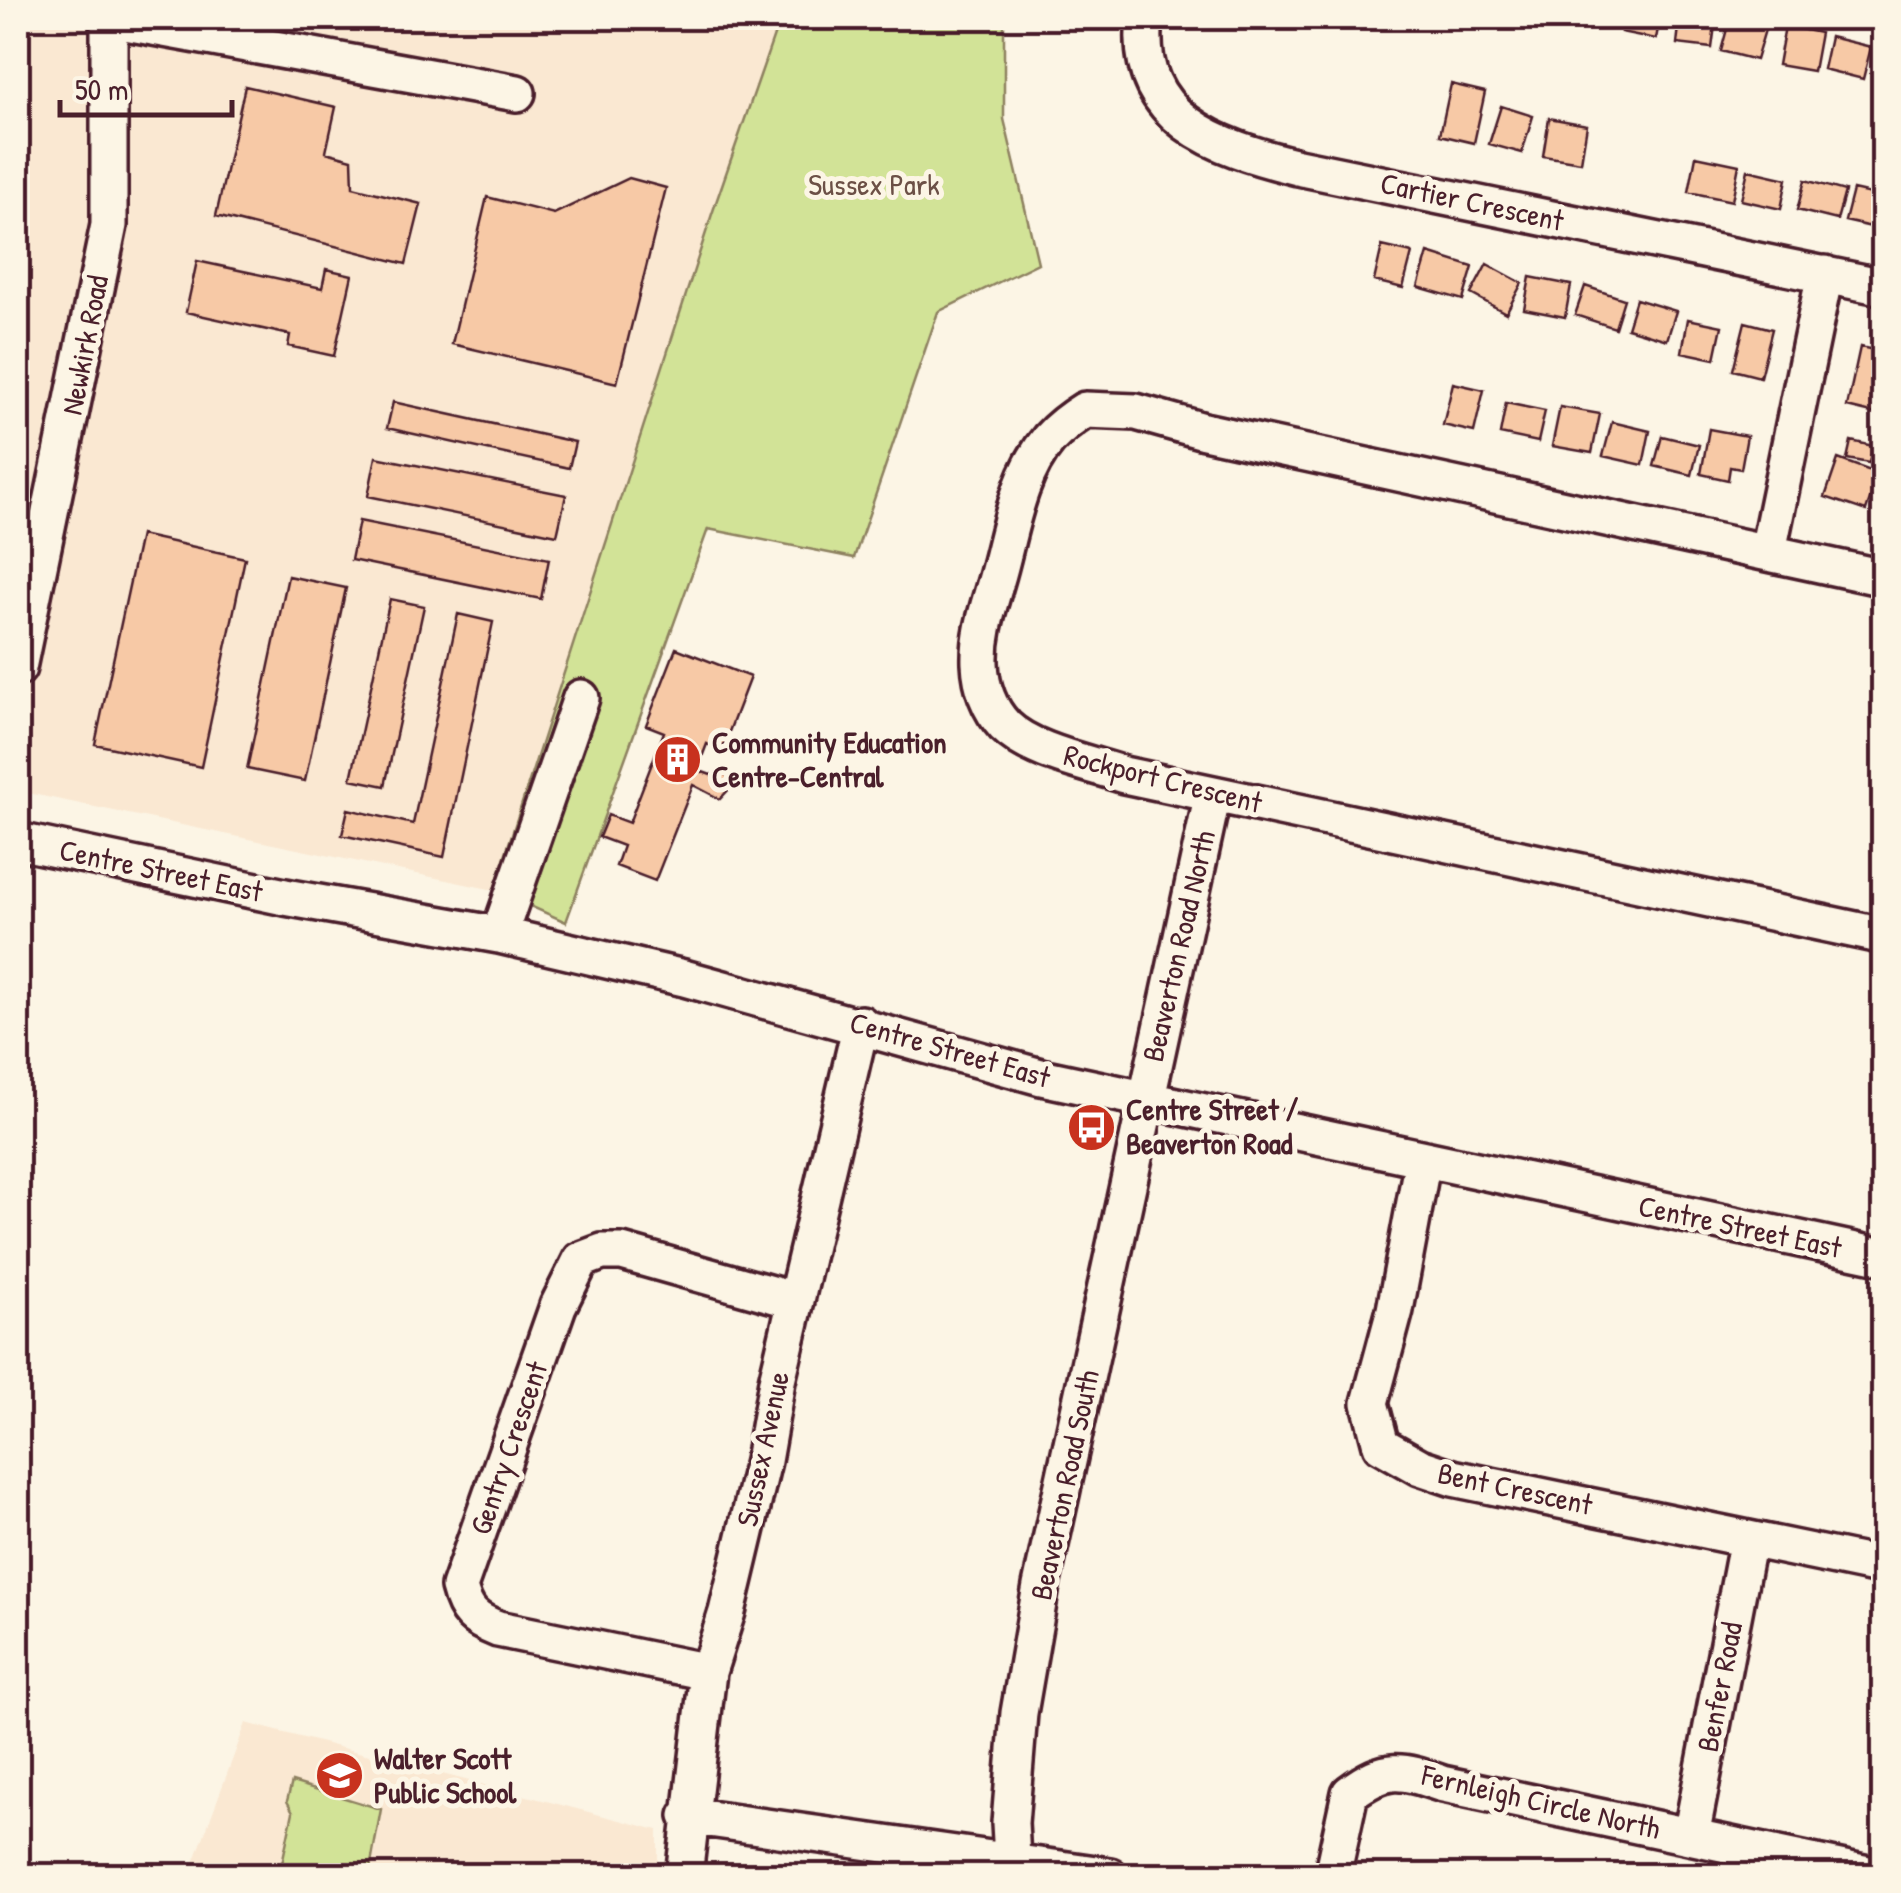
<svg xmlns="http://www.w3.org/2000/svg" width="1901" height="1893" font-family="'Patrick Hand',sans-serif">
<rect width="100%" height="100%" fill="#fcf5e5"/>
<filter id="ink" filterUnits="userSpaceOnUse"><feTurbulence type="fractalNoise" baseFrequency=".01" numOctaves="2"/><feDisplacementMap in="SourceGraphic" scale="20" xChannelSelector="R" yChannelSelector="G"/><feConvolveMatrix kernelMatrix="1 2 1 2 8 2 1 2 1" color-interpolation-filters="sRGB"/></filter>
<g filter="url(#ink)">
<path fill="#fae8d2" d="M18,18H780L712,214L494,890L18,791Z
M246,1723L658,1830V1875L189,1876Z"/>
<path fill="#d2e397" stroke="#8e8161" stroke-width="2.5" d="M780,18H1004V119L1038,263L938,312L854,558L708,529L566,922L494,890L712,214Z
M292,1782L381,1809L369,1875H318L281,1868L293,1812L287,1801Z"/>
<path fill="#f7c9a6" stroke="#4a1f2b" stroke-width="2.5" d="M1624,18H1660L1656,39L1621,32Z
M1680,18H1716L1712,48L1677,44Z
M1730,18H1747L1767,23L1756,60L1721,51Z
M1785,26L1820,33L1813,71L1778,65Z
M1830,37L1871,47L1863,79L1823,69Z
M1451,84L1485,92L1474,143L1440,135Z
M245,86L336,107L326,152L352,159L353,187L421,204L406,264L216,216Z
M1501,106L1533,116L1522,153L1489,144Z
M1549,118L1587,125L1581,162L1543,156Z
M1696,156L1739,165L1732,201L1689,192Z
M1748,170L1787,179L1781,209L1741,200Z
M629,178L666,188L617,383L452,344L487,197L554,214Z
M1805,180L1845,191L1837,220L1797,210Z
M1853,190L1884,197V230L1845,221Z
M1382,246L1412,253L1403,288L1374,281Z
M1428,253L1473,267L1463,300L1418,287Z
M197,261L322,288L326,269L352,275L334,356L288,346L290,335L186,312Z
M1487,264L1522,283L1506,313L1471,294Z
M1530,277L1571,285L1565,317L1524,309Z
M1585,286L1624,299L1615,328L1575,315Z
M1636,299L1676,311L1667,340L1627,328Z
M1688,319L1722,326L1715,359L1682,352Z
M1745,322L1772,329L1760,377L1733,370Z
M1860,347L1884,352V375L1876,414L1847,407Z
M1453,383L1484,390L1474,432L1443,425Z
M393,402L575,442L569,468L387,428Z
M1506,403L1545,411L1538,442L1500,434Z
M1560,407L1600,414L1592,453L1552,446Z
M1612,422L1650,431L1643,465L1603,456Z
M1709,429L1747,436L1741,469L1730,467L1728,480L1701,474Z
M1662,436L1699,445L1692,475L1654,466Z
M1851,441L1873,446L1869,463L1847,459Z
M376,457L566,495L557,535L368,496Z
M1838,459L1879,474L1866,511L1825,497Z
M359,521L549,559L541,599L351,560Z
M140,535L245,558L201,767L95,744Z
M288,576L346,588L305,781L247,769Z
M390,599L424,606L385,786L351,779Z
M458,614L493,622L444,857L342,835L348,809L413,824Z
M676,648L750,677L722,750L707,744L697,770L711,775L717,771L729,776L731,787L720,799L693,785L655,881L616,866L623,846L599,837L608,815L629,823L664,732L646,725Z"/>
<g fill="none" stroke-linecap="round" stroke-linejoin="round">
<defs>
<path id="minor" d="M1145,18C1133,119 1216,147 1298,167L1884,287
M109,19L517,93
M1768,551L1825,274
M1884,578L1204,431L1136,412L1085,410C1072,418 1060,427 1049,439C1016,478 1010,534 996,581C988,609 979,633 980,663C981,686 989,709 1005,726C1031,752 1089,763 1124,775L1884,936
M18,668L109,225V18
M18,841L285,897L499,935L684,978L1041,1077L1884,1257
M499,935L581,698
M1423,1159L1395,1310L1370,1403L1381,1445L1420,1467L1453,1478L1884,1567
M708,1672L498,1629C474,1620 465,1612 459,1587L558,1306L581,1260L602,1252H622L796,1301
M688,1816L1110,1876
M1691,1836L1748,1539
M684,1876L708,1672L727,1612L763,1461L777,1381L861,1024
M1013,1876L1010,1823L1019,1713L1041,1586L1213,794
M1332,1876L1350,1793C1388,1765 1401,1770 1443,1784L1878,1876"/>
</defs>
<use href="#minor" stroke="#4a1f2b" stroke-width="42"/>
<use href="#minor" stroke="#fcf5e5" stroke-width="35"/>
</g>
</g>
<defs>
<symbol id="building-disc" viewBox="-11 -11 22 22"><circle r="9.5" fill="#c8321e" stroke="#fcf5e5"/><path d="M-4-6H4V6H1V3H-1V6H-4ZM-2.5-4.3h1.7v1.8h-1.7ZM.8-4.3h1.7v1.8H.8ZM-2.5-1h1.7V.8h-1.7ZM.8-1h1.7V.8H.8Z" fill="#fff"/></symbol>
<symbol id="bus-disc" viewBox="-11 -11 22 22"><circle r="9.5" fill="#c8321e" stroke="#fcf5e5"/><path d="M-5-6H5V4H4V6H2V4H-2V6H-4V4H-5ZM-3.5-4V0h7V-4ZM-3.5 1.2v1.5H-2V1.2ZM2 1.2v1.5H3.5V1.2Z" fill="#fff"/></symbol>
<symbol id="school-disc" viewBox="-11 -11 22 22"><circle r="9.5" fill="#c8321e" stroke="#fcf5e5"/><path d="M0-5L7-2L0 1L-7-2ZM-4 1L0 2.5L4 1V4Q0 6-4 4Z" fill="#fff"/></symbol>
</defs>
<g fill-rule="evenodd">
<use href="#building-disc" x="650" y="732" width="55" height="55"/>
<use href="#bus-disc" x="1064" y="1100" width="55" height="55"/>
<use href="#school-disc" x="312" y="1748" width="55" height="55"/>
</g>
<g text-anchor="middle" stroke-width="10" stroke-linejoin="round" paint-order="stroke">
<g font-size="30" fill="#6c5046" stroke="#fcf5e5">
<text x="874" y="195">Sussex Park</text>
</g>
<g font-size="30" fill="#4a1f2b" stroke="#fcf5e5">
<text transform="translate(1472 202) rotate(12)" y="10">Cartier Crescent</text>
<text transform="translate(85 345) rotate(-79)" y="10">Newkirk Road</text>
<text transform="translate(1163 779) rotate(14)" y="10">Rockport Crescent</text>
<text transform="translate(161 871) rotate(12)" y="10">Centre Street East</text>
<text transform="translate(1179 946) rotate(-77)" y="10">Beaverton Road North</text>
<text transform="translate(950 1050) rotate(16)" y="10">Centre Street East</text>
<text transform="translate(1740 1227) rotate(12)" y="10">Centre Street East</text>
<text transform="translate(509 1448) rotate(-71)" y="10">Gentry Crescent</text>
<text transform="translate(763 1449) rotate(-78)" y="10">Sussex Avenue</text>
<text transform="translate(1065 1485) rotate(-78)" y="10">Beaverton Road South</text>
<text transform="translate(1515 1489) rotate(12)" y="10">Bent Crescent</text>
<text transform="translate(1720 1687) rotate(-79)" y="10">Benfer Road</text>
<text transform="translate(1541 1802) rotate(13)" y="10">Fernleigh Circle North</text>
</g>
<g font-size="30" font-weight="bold" fill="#4a1f2b" stroke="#fcf5e5" text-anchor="start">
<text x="712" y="753">Community Education<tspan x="712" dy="34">Centre-Central</tspan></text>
<text x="1126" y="1120">Centre Street /<tspan x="1126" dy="34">Beaverton Road</tspan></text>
<text x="374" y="1769">Walter Scott<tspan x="374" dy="34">Public School</tspan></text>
</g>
</g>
<rect width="1901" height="1893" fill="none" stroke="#fcf5e5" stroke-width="60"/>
<rect x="30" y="30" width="1841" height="1833" fill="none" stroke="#4a1f2b" stroke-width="4" filter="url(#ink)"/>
<path d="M60 100v15h172v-15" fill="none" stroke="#4a1f2b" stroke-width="5"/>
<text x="75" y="100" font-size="30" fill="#4a1f2b" stroke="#fcf5e5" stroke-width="8" paint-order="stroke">50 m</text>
</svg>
